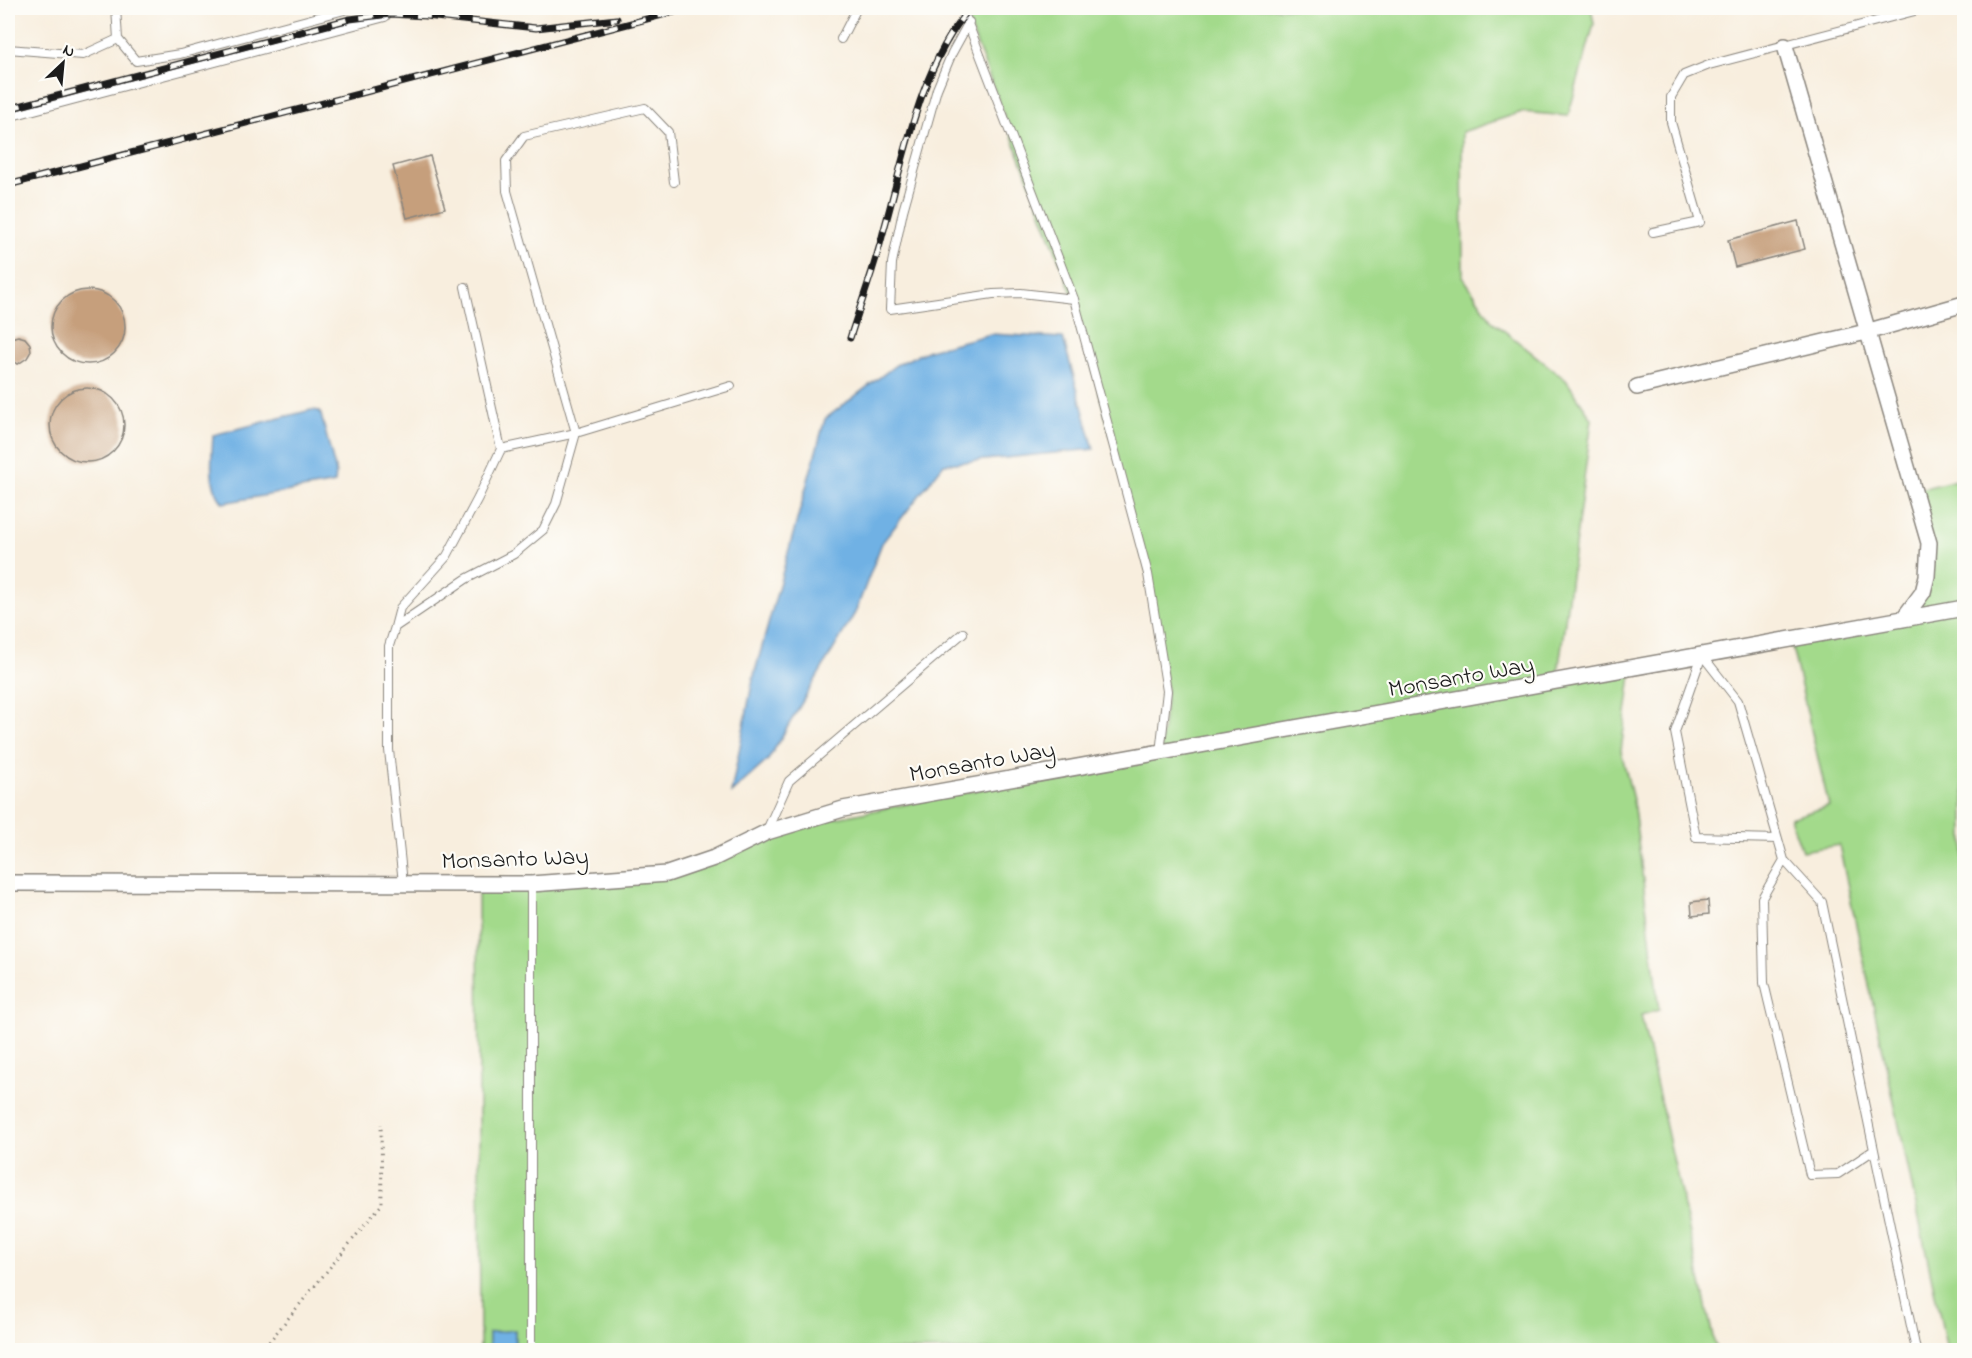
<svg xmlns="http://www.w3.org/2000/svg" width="1972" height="1358" font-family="'Indie Flower',sans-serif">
<rect width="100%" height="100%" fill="#fdfcf7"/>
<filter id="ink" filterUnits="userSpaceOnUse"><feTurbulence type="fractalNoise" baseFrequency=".0167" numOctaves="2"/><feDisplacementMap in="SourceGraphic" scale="12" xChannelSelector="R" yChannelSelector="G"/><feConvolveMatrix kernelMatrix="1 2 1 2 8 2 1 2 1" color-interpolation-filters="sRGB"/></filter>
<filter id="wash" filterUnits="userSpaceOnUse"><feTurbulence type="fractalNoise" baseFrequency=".008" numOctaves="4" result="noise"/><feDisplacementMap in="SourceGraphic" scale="24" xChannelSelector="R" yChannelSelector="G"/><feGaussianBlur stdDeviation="1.35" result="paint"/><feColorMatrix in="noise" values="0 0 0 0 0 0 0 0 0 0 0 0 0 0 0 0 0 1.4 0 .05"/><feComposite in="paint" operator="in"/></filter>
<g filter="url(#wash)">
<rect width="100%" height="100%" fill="#f8eede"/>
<path fill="#a3da8b" stroke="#607b54" stroke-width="1.5" d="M970,8H1591L1594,24L1568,116L1522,112L1462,132L1463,277L1492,321L1566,380L1592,419L1557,681L1632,668L1621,751L1633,800L1659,1010L1641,1015L1716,1350H515V1330L489,1333V1350H480L478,883L667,874L767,832L1160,753L1167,691L1148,574L1074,299L965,13Z
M1964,478V1350H1947L1839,845L1802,851L1790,818L1829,806L1790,639L1903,619L1927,575L1913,491Z"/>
<path fill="#6fb1e4" stroke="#466680" stroke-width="1.5" d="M991,334L1063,338L1094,449L944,464L882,543L855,613L768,760L731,793L753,679L825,419L896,365L929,350Z
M311,410L320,411L336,472L335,483L223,503C207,484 212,458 213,435Z
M515,1330V1350H489V1333Z"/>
<g id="blocks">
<path fill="#c69f7b" d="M430,156L445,208L407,218L393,166Z
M1798,221L1805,249L1735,267L1728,240Z
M51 327a37 37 0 1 1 74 0a37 37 0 1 1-74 0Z
M18,336L25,338L30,344L31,351L27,358L18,364L8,357V341L11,338Z
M50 425a37 37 0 1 1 74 0a37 37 0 1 1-74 0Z
M1708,900L1709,914L1692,916L1691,902Z"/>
</g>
</g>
<g filter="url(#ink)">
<use href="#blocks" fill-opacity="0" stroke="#8a857d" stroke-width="1.5"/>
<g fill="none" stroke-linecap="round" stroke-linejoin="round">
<defs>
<path id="lane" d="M962,8L1074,299L1148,574L1167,691L1160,753
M969,22L952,53L937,89L903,211L892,263L890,309L993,294L1021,293L1074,299
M118,39L136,61L180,54L352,8
M841,39L857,8
M8,49L83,55L118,39L116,8
M8,117L385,17L392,8
M1653,232L1700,222L1671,122V97L1684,75L1709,65L1926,8
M465,287L501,449L576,433L731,386
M501,449L478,498L447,556L400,608L395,627L466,579L514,554L543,530L556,504L576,433L507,191L506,161L524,136L645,108L668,132L674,182
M395,627L389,646V750L403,883
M767,830L789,781L963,633
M1778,839L1696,837L1675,732L1702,655L1738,701L1778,839L1784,860L1822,902L1916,1350
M1784,860L1762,898L1764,983L1810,1175L1838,1174L1874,1150
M531,884V1350"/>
<path id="street" d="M1785,46L1929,543L1927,576L1923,592L1903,619
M1637,387L1866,332L1964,304
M8,883L531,884L667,874L714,858L767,832L843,809L1964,608"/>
</defs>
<use href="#lane" stroke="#8a857d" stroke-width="10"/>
<use href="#street" stroke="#8a857d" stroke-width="18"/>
<path stroke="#8a857d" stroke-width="3" stroke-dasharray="1.5 4.5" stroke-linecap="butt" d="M253,1350L268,1343L382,1204L381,1124"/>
<use href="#lane" stroke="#fff" stroke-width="8"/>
<use href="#street" stroke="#fff" stroke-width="15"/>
<defs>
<path id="rail" d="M8,109L350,19L390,14L426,16L536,28L617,19
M8,185L689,8
M850,338C861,303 874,269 883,233C904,159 919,68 970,8"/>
</defs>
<use href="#rail" stroke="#1c1c1c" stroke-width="7"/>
<use href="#rail" stroke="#fdfcf7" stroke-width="4.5" stroke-dasharray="14" stroke-linecap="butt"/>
</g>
</g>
<g text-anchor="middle" stroke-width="4.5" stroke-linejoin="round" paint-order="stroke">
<g font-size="24" fill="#1c1c1c" stroke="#fdfcf7">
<text transform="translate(1461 676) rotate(-10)" y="8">Monsanto Way</text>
<text transform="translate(982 761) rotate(-10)" y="8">Monsanto Way</text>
<text transform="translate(515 858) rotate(-2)" y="8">Monsanto Way</text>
</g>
</g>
<rect width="1972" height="1358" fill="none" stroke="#fdfcf7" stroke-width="30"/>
<g transform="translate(63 63) rotate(26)" stroke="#fdfcf7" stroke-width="4.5" paint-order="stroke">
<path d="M0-4.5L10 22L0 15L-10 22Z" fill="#1c1c1c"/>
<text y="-9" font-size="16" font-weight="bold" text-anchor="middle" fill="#1c1c1c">N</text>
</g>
</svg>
